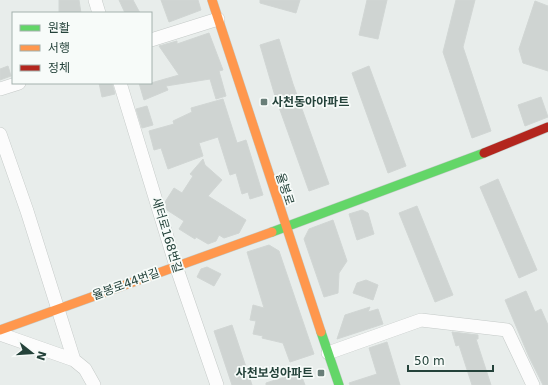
<svg xmlns="http://www.w3.org/2000/svg" width="548" height="385" font-family="'DejaVu Sans','Noto Sans KR',sans-serif">
<rect width="100%" height="100%" fill="#e8edeb"/>
<path fill="#cfd4d2" stroke="#d1d6d4" d="M59,0H79L81,13H59Z
M119,0H133L140,13H125Z
M161,0H198L201,10L169,22Z
M260,0H300L296,13L260,3Z
M367,0H387L378,39L359,35Z
M456,0H475L463,47L491,131L472,138L443,52Z
M535,1L548,6V71L523,63L519,49Z
M209,33L223,70L219,71L226,96L216,99L210,79L166,86L168,90L144,100L139,83H151L179,75L159,46L177,41V44Z
M279,39L293,84L329,184L309,191L275,96L260,45Z
M8,66L11,76L0,80V69Z
M369,66L406,166L388,173L352,73Z
M99,83H112L115,94L102,97Z
M541,97L548,117L525,126L518,105Z
M223,99L237,143L246,140L263,195L250,199L248,192L242,194L236,173L230,175L218,137L199,143L203,156L168,169L161,148L154,150L149,131L174,124L173,121L192,112L191,108Z
M147,106L153,125L142,128L136,109Z
M203,159L205,165L222,180L208,196L246,220L239,233L224,238L219,235L216,241L208,244L196,237L195,239L179,229L184,221L167,210L165,202L174,188L182,193L193,176L190,174Z
M498,179L537,270L519,278L480,187Z
M417,206L453,295L435,302L399,213Z
M362,210L368,213L374,234L357,240L349,214Z
M333,220L347,261L339,273L338,293L324,297L304,239L309,229Z
M269,245L279,251L314,354L290,362L283,343L262,338L263,336L253,334L256,321L250,320L253,305L264,308L247,252Z
M207,267L221,274L214,286L197,277L201,269Z
M366,280L378,285L373,300L353,293L357,283Z
M526,291L535,312L541,309L548,325V385H543L529,357L505,300Z
M370,307L368,312L378,309L383,324L337,339L345,315Z
M232,325L252,385H232L214,331Z
M452,332L478,335V339H476L491,385H472L459,345L456,346Z
M387,342L400,385H350L349,383L377,374L369,348Z
M300,372L305,385H266V383Z"/>
<g fill="none" stroke-linecap="round" stroke-linejoin="round">
<defs>
<path id="street" d="M95,0L99,13
M151,40L218,19
M120,83L176,266L217,385
M0,89L19,83
M0,134L27,211L74,360L85,369L94,385
M0,334L74,360
M328,353L421,320L507,330L533,385"/>
<path id="fast" d="M272,232L484,153
M321,332L339,385"/>
<path id="slow" d="M212,0L321,332
M0,330L272,232"/>
<path id="jam" d="M484,153L548,127"/>
</defs>
<use href="#street" stroke="#c5cac8" stroke-width="14"/>
<use href="#fast" stroke="#c3cbc8" stroke-width="10"/>
<use href="#slow" stroke="#c3cbc8" stroke-width="10"/>
<use href="#jam" stroke="#c3cbc8" stroke-width="10"/>
<use href="#street" stroke="#fcfcfc" stroke-width="13"/>
<use href="#fast" stroke="#63d668" stroke-width="9"/>
<use href="#slow" stroke="#ff974d" stroke-width="9"/>
<use href="#jam" stroke="#b3261e" stroke-width="9"/>
</g>
<g fill="#697e78" stroke="#f7fbf9" stroke-width="1.5">
<rect x="260" y="98" width="8" height="8" rx="2"/>
<rect x="317" y="369" width="8" height="8" rx="2"/>
</g>
<g text-anchor="middle" stroke-width="3.5" stroke-linejoin="round" paint-order="stroke">
<g font-size="12" font-weight="bold" fill="#24423a" stroke="#f7fbf9" text-anchor="start">
<text x="272" y="106">사천동아아파트</text>
<text x="313" y="377" text-anchor="end">사천보성아파트</text>
</g>
<g font-size="12" fill="#24423a" stroke="#f7fbf9">
<text transform="translate(285 189) rotate(72)" y="4">율봉로</text>
<text transform="translate(167 235) rotate(73)" y="4">새터로168번길</text>
<text transform="translate(126 284) rotate(-20)" y="4">율봉로44번길</text>
</g>
</g>
<rect x="12" y="12" width="140" height="72" fill="#f7fbf9" stroke="#a3b1ad"/>
<rect x="20" y="25" width="20" height="6" fill="#63d668" stroke="#a3b1ad"/>
<text x="48" y="32" font-size="12" fill="#24423a">원활</text>
<rect x="20" y="45" width="20" height="6" fill="#ff974d" stroke="#a3b1ad"/>
<text x="48" y="52" font-size="12" fill="#24423a">서행</text>
<rect x="20" y="65" width="20" height="6" fill="#b3261e" stroke="#a3b1ad"/>
<text x="48" y="72" font-size="12" fill="#24423a">정체</text>
<g transform="translate(32 353) rotate(107)" stroke="#f7fbf9" stroke-width="3" paint-order="stroke">
<path d="M0-3L7 15L0 10L-7 15Z" fill="#24423a"/>
<text y="-6" font-size="11" font-weight="bold" text-anchor="middle" fill="#24423a">N</text>
</g>
<path d="M408 365v6h85v-6" fill="none" stroke="#24423a" stroke-width="2"/>
<text x="414" y="365" font-size="12" fill="#24423a" stroke="#f7fbf9" stroke-width="3" paint-order="stroke">50 m</text>
</svg>
